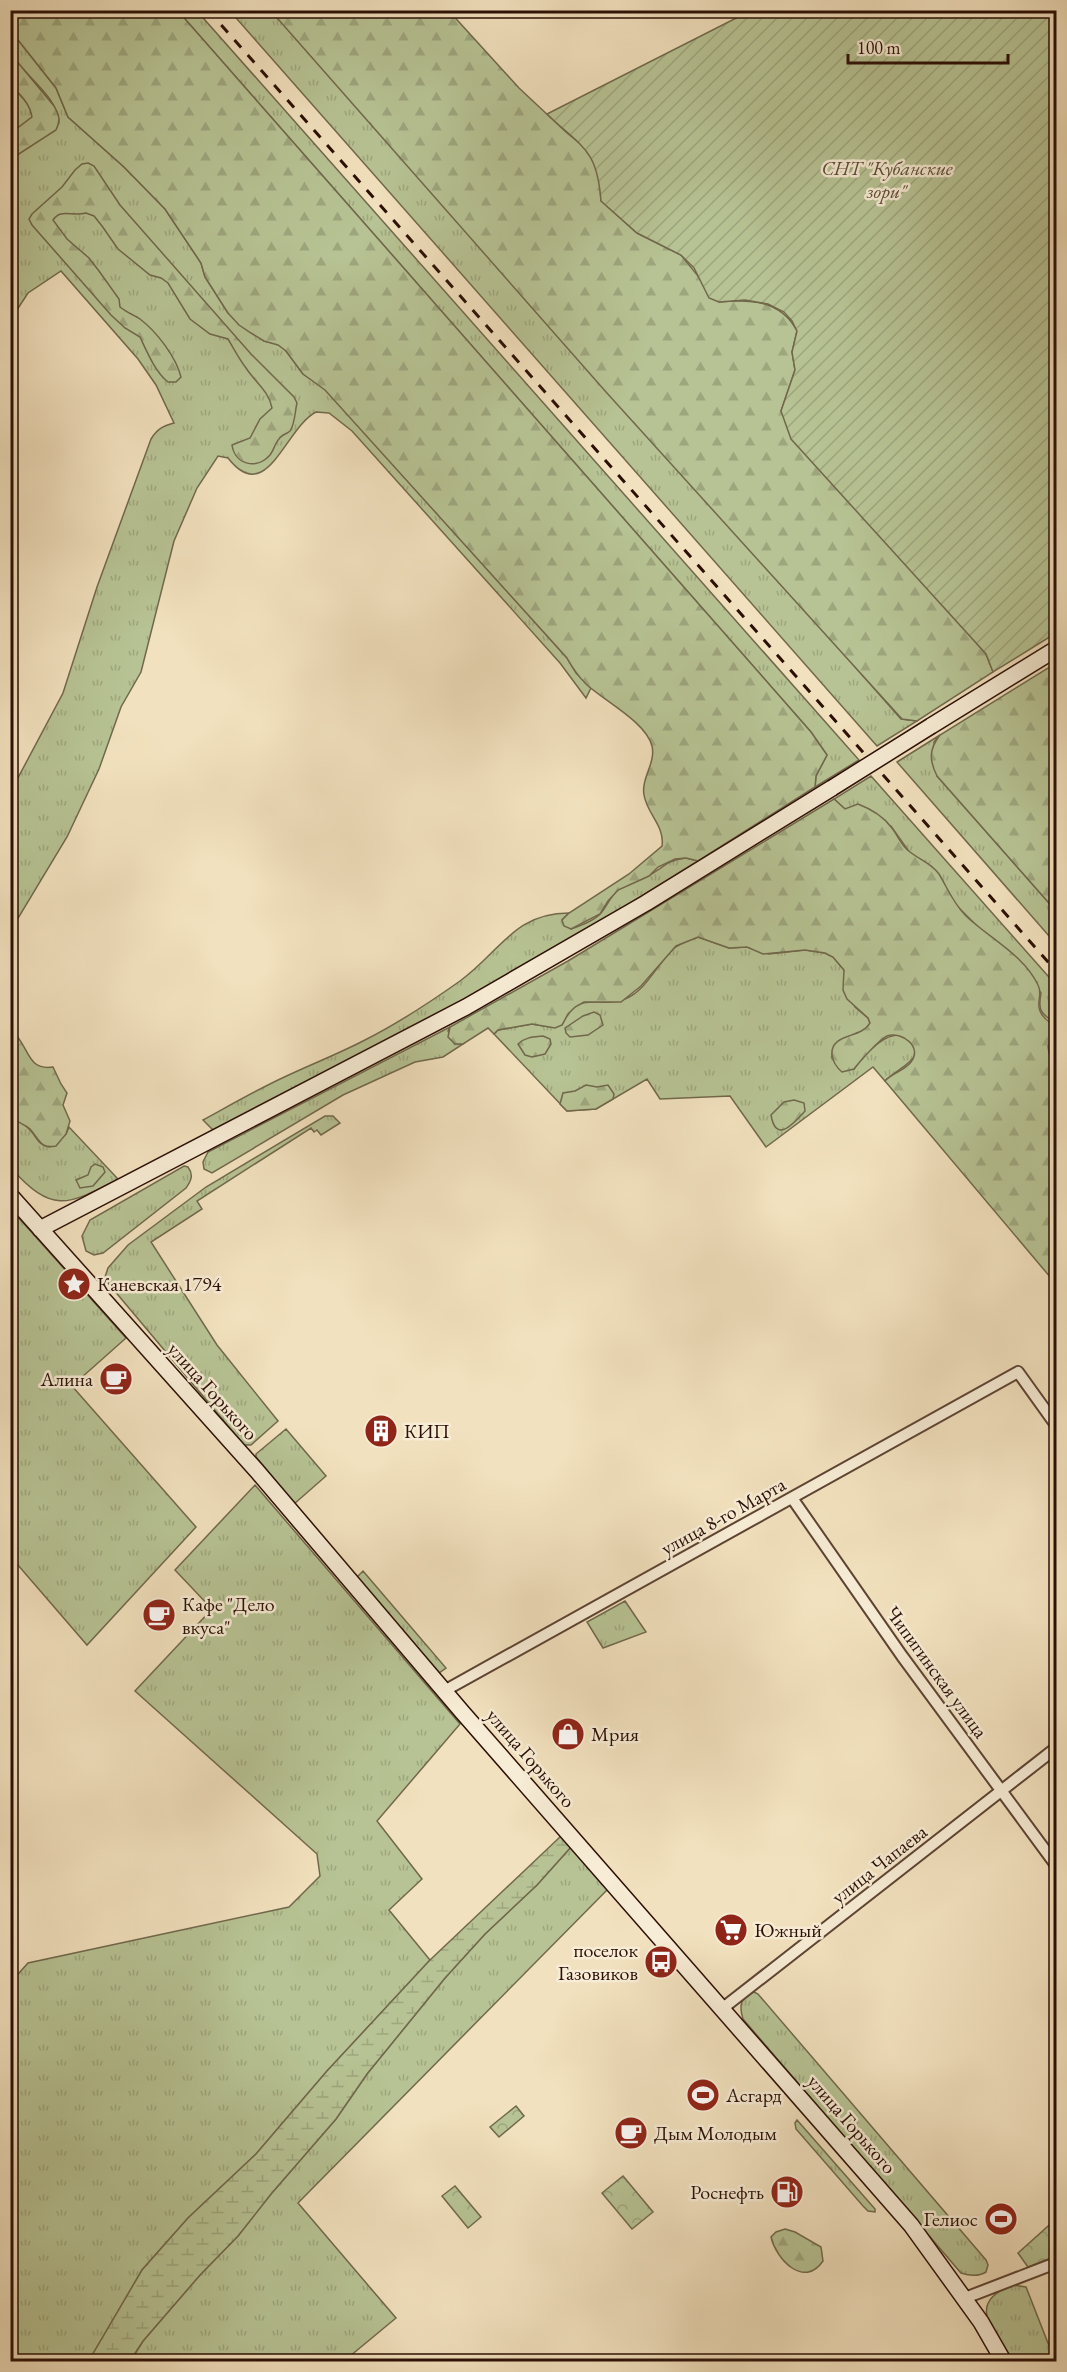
<svg xmlns="http://www.w3.org/2000/svg" width="1067" height="2372" font-family="'EB Garamond',serif">
<defs>
<pattern id="grass-tufts" width="24" height="20" patternUnits="userSpaceOnUse" patternTransform="scale(1.5)"><rect width="24" height="20" fill="#b7c394"/><path d="M3 7l-1-3M5 7V3M7 7l1-3M15 17l-1-3M17 17v-4M19 17l1-3" fill="none" stroke="#9ea67e"/></pattern>
<pattern id="forest-firs" width="22" height="20" patternUnits="userSpaceOnUse" patternTransform="scale(1.5)"><rect width="22" height="20" fill="#b7c394"/><path d="M5 1l3.5 6h-7zM16 11l3.5 6h-7z" fill="#9ea67e"/></pattern>
<pattern id="wetland-marsh" width="20" height="14" patternUnits="userSpaceOnUse" patternTransform="scale(1.5)"><rect width="20" height="14" fill="#b7c394"/><path d="M1 5h8M5 5V1M11 12h8M15 12V8" fill="none" stroke="#9ea67e"/></pattern>
<pattern id="park-crowns" width="20" height="18" patternUnits="userSpaceOnUse" patternTransform="scale(1.5)"><rect width="20" height="18" fill="#b7c394"/><path d="M2 6a3 3 0 1 1 6 0M12 15a3 3 0 1 1 6 0" fill="none" stroke="#9ea67e"/></pattern>
<pattern id="garden-furrows" width="10" height="10" patternUnits="userSpaceOnUse" patternTransform="scale(1.5)"><rect width="10" height="10" fill="#b7c394"/><path d="M-1 1l2-2M0 10L10 0M9 11l2-2" fill="none" stroke="#9ea67e"/></pattern>
</defs>
<rect width="100%" height="100%" fill="#f2e1be"/>
<filter id="stains"><feTurbulence type="fractalNoise" baseFrequency=".00333" numOctaves="4"/><feColorMatrix values="0 0 0 0 .2 0 0 0 0 .09 0 0 0 0 .02 0 0 0 .5 -.17"/></filter>
<radialGradient id="worn" r=".72"><stop offset=".6" stop-color="#630" stop-opacity="0"/><stop offset="1" stop-color="#630" stop-opacity=".3"/></radialGradient>
<path fill="url(#grass-tufts)" stroke="#71684c" stroke-width="1.5" d="M178,11H197L859,760L815,787L816,776L827,755L811,732Z
M230,11H278L901,719L917,721L877,746Z
M11,31L56,88L68,117L124,167L165,209L201,263L205,277L228,313L264,341L278,344L286,351L303,374L325,389L567,658L576,673L591,688L586,698L560,663L352,431L329,413L316,412C285,428 267,508 228,458L218,456L197,488L174,541L141,672L121,707L99,769L67,837L17,920L16,915L11,909V791L63,693L97,587L151,439C157,429 163,426 174,423L156,385L138,359L61,271L28,293L11,319V159C27,147 44,137 59,123C59,98 24,75 12,55C9,49 11,38 11,31Z
M10,85C20,95 30,103 32,117L11,133Z
M940,735L934,742L937,776L1056,911V944L897,762Z
M871,776L1056,985V1029C1048,1011 1036,1019 1041,993L1013,955L980,929L953,902L939,875L931,866L910,853L891,826L845,809L834,799Z
M686,858L698,861L595,925L441,1014L213,1130L203,1120C225,1108 246,1096 268,1085C299,1069 332,1057 363,1041C397,1024 429,1003 460,981C500,952 514,913 569,913L562,920L571,929C580,926 594,921 601,913C607,906 610,897 618,890C627,883 639,882 648,876C663,868 667,860 686,858Z
M698,937L729,948L747,947L769,954L805,950L825,953L833,957L844,970L855,1007L868,1018L870,1023C859,1043 833,1028 832,1058L854,1069C865,1054 881,1035 899,1035C939,1055 896,1068 885,1081L873,1067L766,1147L730,1096L660,1099L647,1079L596,1109L567,1111L494,1034L498,1030L532,1024L550,1027L562,1025C579,987 599,1010 625,999C646,991 658,963 673,949C680,943 691,940 698,937Z
M450,1027L448,1031L455,1044H463L443,1057L415,1062L343,1095L212,1173L204,1169L203,1162L208,1152Z
M10,1104L11,1115C17,1120 26,1125 31,1131C38,1139 39,1146 50,1147L66,1134L69,1127L118,1179C68,1205 53,1215 11,1168Z
M325,1116H333L340,1123L321,1135L317,1130L314,1132L311,1128L197,1201L202,1209L151,1242L217,1345L278,1421L251,1445H244L108,1283L105,1277L108,1268L128,1245L206,1187Z
M184,1166L188,1167C194,1175 191,1181 186,1188L103,1253L94,1255L86,1251L82,1236L90,1220Z
M10,1208L126,1338L72,1386L196,1527L87,1645L11,1557Z
M286,1429L326,1476L294,1504L256,1457V1454Z
M255,1485L460,1724L377,1821L422,1879L389,1910L430,1960L327,2071L256,2154L188,2218L142,2270L91,2359L88,2362H11V1982L28,1963L289,1907L320,1876L317,1854L135,1691L212,1609L175,1570Z
M363,1571L446,1668L439,1673L357,1577Z
M625,1601L646,1632L603,1648L587,1622Z
M571,1847L608,1889L298,2203L396,2318L344,2361L130,2362L143,2341L200,2275L238,2236L271,2194L336,2119L367,2074L445,1978L485,1934L537,1885Z
M754,1992L758,1994L986,2260L988,2265L986,2272C978,2277 970,2276 961,2273L743,2019C739,2007 740,1996 754,1992Z
M797,2120L875,2209V2212L868,2211L863,2206L796,2129L795,2123Z
M1012,2285L1026,2287L1055,2361H1013C995,2331 964,2304 1012,2285Z"/>
<path fill="url(#forest-firs)" stroke="#71684c" stroke-width="1.5" d="M11,10L178,11L811,732L827,755L816,776L815,787L698,861L686,858L675,859L658,867L649,876L618,890L608,901L600,914L571,929L564,926L562,920L569,913L629,874L662,846C665,826 647,814 644,795C641,778 656,763 652,746C646,722 604,701 586,684C578,676 572,667 567,658L325,390L303,374L286,351L278,345L264,341L251,333L239,325L228,313L205,277L201,263L165,209L124,167L68,117L56,88L11,31Z
M271,11H449L519,88L567,133L587,149L599,174L601,201L637,233L681,255L719,302C750,299 781,300 797,331L792,352L795,370L781,411L986,654L993,672L917,721L902,719L606,392Z
M10,53L54,106C59,115 61,120 56,130L11,159V133L32,117C30,103 20,95 11,85Z
M88,163L94,166L120,205L251,354L294,397L297,403C295,411 295,424 290,431C287,434 281,435 279,439C275,443 274,450 270,455C257,470 235,465 232,445L250,438L260,419L272,408C269,391 255,382 246,368C239,359 234,349 228,339L210,334L190,319L168,283L161,278L150,275L118,249L102,226L94,216L86,213C71,217 61,208 53,220L67,239L89,258L99,271L119,299L120,307C126,312 134,315 140,319C157,332 176,357 181,377L176,382H168C156,373 147,352 140,337L125,328L111,315L32,225L29,219L32,214L62,187L75,170L82,164Z
M1056,663V911L937,776C929,760 929,749 940,735Z
M834,799L845,809L858,804C871,809 883,816 891,827C898,835 901,846 910,852C920,860 931,863 939,874C948,889 953,903 966,916C989,938 1024,955 1038,985C1043,994 1036,1002 1040,1011C1045,1024 1061,1023 1055,1040L1048,1046L1049,1053L1053,1059L1056,1058V1284L885,1081C892,1073 904,1071 911,1062C923,1047 902,1031 887,1036C879,1040 860,1061 854,1069L842,1072C836,1067 833,1062 832,1055C830,1033 861,1039 870,1023L868,1018L847,999L843,990L844,970L833,957L825,953L805,950L763,954L747,947L729,948L698,937L676,946L641,986L621,1002H584L575,1007L568,1014L562,1025L555,1028L532,1024L498,1030L494,1034L488,1028L463,1044H455L448,1037L450,1027L568,961Z
M594,1012L600,1015L603,1025L588,1035L570,1037L566,1033L565,1028L583,1016Z
M10,1029C30,1044 25,1071 53,1067L61,1084L67,1093L63,1105L70,1121L66,1134L56,1146C40,1149 39,1139 30,1129C24,1123 15,1123 11,1115Z
M543,1036L550,1039L551,1044L545,1054L532,1057L525,1055L518,1044C525,1037 534,1037 543,1036Z
M586,1085L597,1087L608,1085L614,1094L613,1099L596,1109L567,1111L560,1104L563,1093L575,1091Z
M794,1100L804,1103L805,1111C793,1124 776,1144 771,1115L784,1102Z
M95,1164L103,1167L105,1172L93,1186L80,1188L76,1180L88,1175L91,1167Z
M785,2229L795,2232L821,2247L823,2261C804,2289 776,2259 771,2237L776,2232Z"/>
<path fill="url(#wetland-marsh)" stroke="#71684c" stroke-width="1.5" d="M561,1836L571,1847L537,1885L485,1934L445,1978L367,2074L336,2119L271,2194L238,2236L200,2275L143,2341L130,2361L88,2362L142,2270L188,2218L256,2154L327,2071L430,1960Z"/>
<path fill="url(#park-crowns)" stroke="#71684c" stroke-width="1.5" d="M516,2106L524,2116L499,2137L490,2127Z
M623,2176L653,2212L632,2229L602,2193Z
M455,2186L481,2217L468,2228L442,2196Z
M1056,2219V2256L1028,2267L1018,2253Z"/>
<path fill="url(#garden-furrows)" stroke="#71684c" stroke-width="1.5" d="M750,11H1056V633L993,672L986,654L791,439L781,411L795,370L792,352L797,331L792,321L784,312L768,304L745,300L719,302L709,298L694,268L681,255L637,233L601,201C597,148 582,148 547,114Z"/>
<g fill="none" stroke-linecap="round" stroke-linejoin="round">
<defs>
<path id="minor" d="M792,1498L902,1656L1056,1865
M444,1691L1018,1372L1056,1425
M723,2008L1056,1748
M965,2298L1056,2263"/>
<path id="secondary" d="M931,726L1056,649
M10,1195L257,1471L463,1713L911,2225L981,2322L1004,2362
M40,1229L466,1007L646,903L832,788"/>
</defs>
<use href="#minor" stroke="#5d4333" stroke-width="14"/>
<use href="#secondary" stroke="#2b0e05" stroke-width="18"/>
<use href="#minor" stroke="#f7ecd5" stroke-width="10"/>
<use href="#secondary" stroke="#f7ecd5" stroke-width="15"/>
<path stroke="#2b0e05" stroke-width="3" stroke-dasharray="10 10" stroke-linecap="butt" d="M208,10L1056,971"/>
<defs>
<path id="secondary-bridge" d="M832,788L931,726"/>
</defs>
<use href="#secondary-bridge" stroke="#2b0e05" stroke-width="18" stroke-linecap="butt"/>
<use href="#secondary-bridge" stroke="#f7ecd5" stroke-width="15"/>
</g>
<defs>
<symbol id="sight-disc" viewBox="-11 -11 22 22"><circle r="9.5" fill="#8f2418" stroke="#f7ecd5"/><path d="M0-6L1.8-2.2L6-1.7L2.9 1.2L3.7 5.4L0 3.3L-3.7 5.4L-2.9 1.2L-6-1.7L-1.8-2.2Z" fill="#fff"/></symbol>
<symbol id="cafe-disc" viewBox="-11 -11 22 22"><circle r="9.5" fill="#8f2418" stroke="#f7ecd5"/><path d="M-5.5-4.5H6V0H3Q3 3.5 0 3.5H-2.5Q-5.5 3.5-5.5 0ZM3-3.2v2h1.7v-2ZM-6 4.5H4V6H-6Z" fill="#fff"/></symbol>
<symbol id="building-disc" viewBox="-11 -11 22 22"><circle r="9.5" fill="#8f2418" stroke="#f7ecd5"/><path d="M-4-6H4V6H1V3H-1V6H-4ZM-2.5-4.3h1.7v1.8h-1.7ZM.8-4.3h1.7v1.8H.8ZM-2.5-1h1.7V.8h-1.7ZM.8-1h1.7V.8H.8Z" fill="#fff"/></symbol>
<symbol id="shop-disc" viewBox="-11 -11 22 22"><circle r="9.5" fill="#8f2418" stroke="#f7ecd5"/><path d="M-5-2.5h2.3a2.7 3.5 0 0 1 5.4 0H5L5.5 6h-11ZM-1.5-2.5h3a1.5 2.3 0 0 0-3 0Z" fill="#fff"/></symbol>
<symbol id="supermarket-disc" viewBox="-11 -11 22 22"><circle r="9.5" fill="#8f2418" stroke="#f7ecd5"/><path d="M-6-5.5h2.5l.6 2H6L4.5 2H-2.5L-4.4-4H-6ZM-1.5 3.2a1.3 1.3 0 1 0 .1 0ZM3 3.2a1.3 1.3 0 1 0 .1 0Z" fill="#fff"/></symbol>
<symbol id="bus-disc" viewBox="-11 -11 22 22"><circle r="9.5" fill="#8f2418" stroke="#f7ecd5"/><path d="M-5-6H5V4H4V6H2V4H-2V6H-4V4H-5ZM-3.5-4V0h7V-4ZM-3.5 1.2v1.5H-2V1.2ZM2 1.2v1.5H3.5V1.2Z" fill="#fff"/></symbol>
<symbol id="stadium-disc" viewBox="-11 -11 22 22"><circle r="9.5" fill="#8f2418" stroke="#f7ecd5"/><path d="M0-5a6.5 5 0 1 0 0 10a6.5 5 0 1 0 0-10ZM-3.5-1.8h7v3.6h-7Z" fill="#fff"/></symbol>
<symbol id="fuel-disc" viewBox="-11 -11 22 22"><circle r="9.5" fill="#8f2418" stroke="#f7ecd5"/><path d="M-5.5-6h7V0h2V4h1.3V-2.5L3-4.5l.8-.8L6-3V5H2.5V1h-1V6h-7ZM-4.2-4.7v3.2H.2V-4.7Z" fill="#fff"/></symbol>
</defs>
<g fill-rule="evenodd">
<use href="#sight-disc" x="55" y="1265" width="38" height="38"/>
<use href="#cafe-disc" x="97" y="1360" width="38" height="38"/>
<use href="#building-disc" x="362" y="1412" width="38" height="38"/>
<use href="#cafe-disc" x="140" y="1596" width="38" height="38"/>
<use href="#shop-disc" x="549" y="1715" width="38" height="38"/>
<use href="#supermarket-disc" x="712" y="1911" width="38" height="38"/>
<use href="#bus-disc" x="642" y="1943" width="38" height="38"/>
<use href="#stadium-disc" x="684" y="2076" width="38" height="38"/>
<use href="#cafe-disc" x="612" y="2114" width="38" height="38"/>
<use href="#fuel-disc" x="768" y="2173" width="38" height="38"/>
<use href="#stadium-disc" x="982" y="2200" width="38" height="38"/>
</g>
<g text-anchor="middle" stroke-width="5" stroke-linejoin="round" paint-order="stroke">
<g font-size="20" font-style="italic" fill="#5c4d37" stroke="#f7ecd5">
<text x="887" y="175">СНТ "Кубанские<tspan x="887" dy="23">зори"</tspan></text>
</g>
<g font-size="20" fill="#2b0e05" stroke="#f7ecd5" text-anchor="start">
<text x="97" y="1291">Каневская 1794</text>
<text x="93" y="1386" text-anchor="end">Алина</text>
<text x="404" y="1438">КИП</text>
<text x="182" y="1611">Кафе "Дело<tspan x="182" dy="23">вкуса"</tspan></text>
<text x="591" y="1741">Мрия</text>
<text x="754" y="1937">Южный</text>
<text x="638" y="1957" text-anchor="end">поселок<tspan x="638" dy="23">Газовиков</tspan></text>
<text x="726" y="2102">Асгард</text>
<text x="654" y="2140">Дым Молодым</text>
<text x="764" y="2199" text-anchor="end">Роснефть</text>
<text x="978" y="2226" text-anchor="end">Гелиос</text>
</g>
<g font-size="20" fill="#2b0e05" stroke="#f7ecd5">
<text transform="translate(213 1391) rotate(48)" y="7">улица Горького</text>
<text transform="translate(723 1516) rotate(-29)" y="7">улица 8-го Марта</text>
<text transform="translate(937 1672) rotate(54)" y="7">Чипигинская улица</text>
<text transform="translate(531 1758) rotate(49)" y="7">улица Горького</text>
<text transform="translate(879 1864) rotate(-38)" y="7">улица Чапаева</text>
<text transform="translate(852 2124) rotate(49)" y="7">улица Горького</text>
</g>
</g>
<rect width="1067" height="2372" fill="none" stroke="#f2e1be" stroke-width="36"/>
<rect x="12" y="12" width="1043" height="2348" fill="none" stroke="#2b0e05" stroke-width="3"/>
<rect x="18" y="18" width="1031" height="2336" fill="none" stroke="#2b0e05" stroke-width="1.5"/>
<path d="M848 54v9h160v-9" fill="none" stroke="#2b0e05" stroke-width="3"/>
<text x="857" y="54" font-size="18" fill="#2b0e05" stroke="#f7ecd5" stroke-width="4.5" paint-order="stroke">100 m</text>
<rect width="100%" height="100%" filter="url(#stains)"/>
<rect width="100%" height="100%" fill="url(#worn)"/>
</svg>
